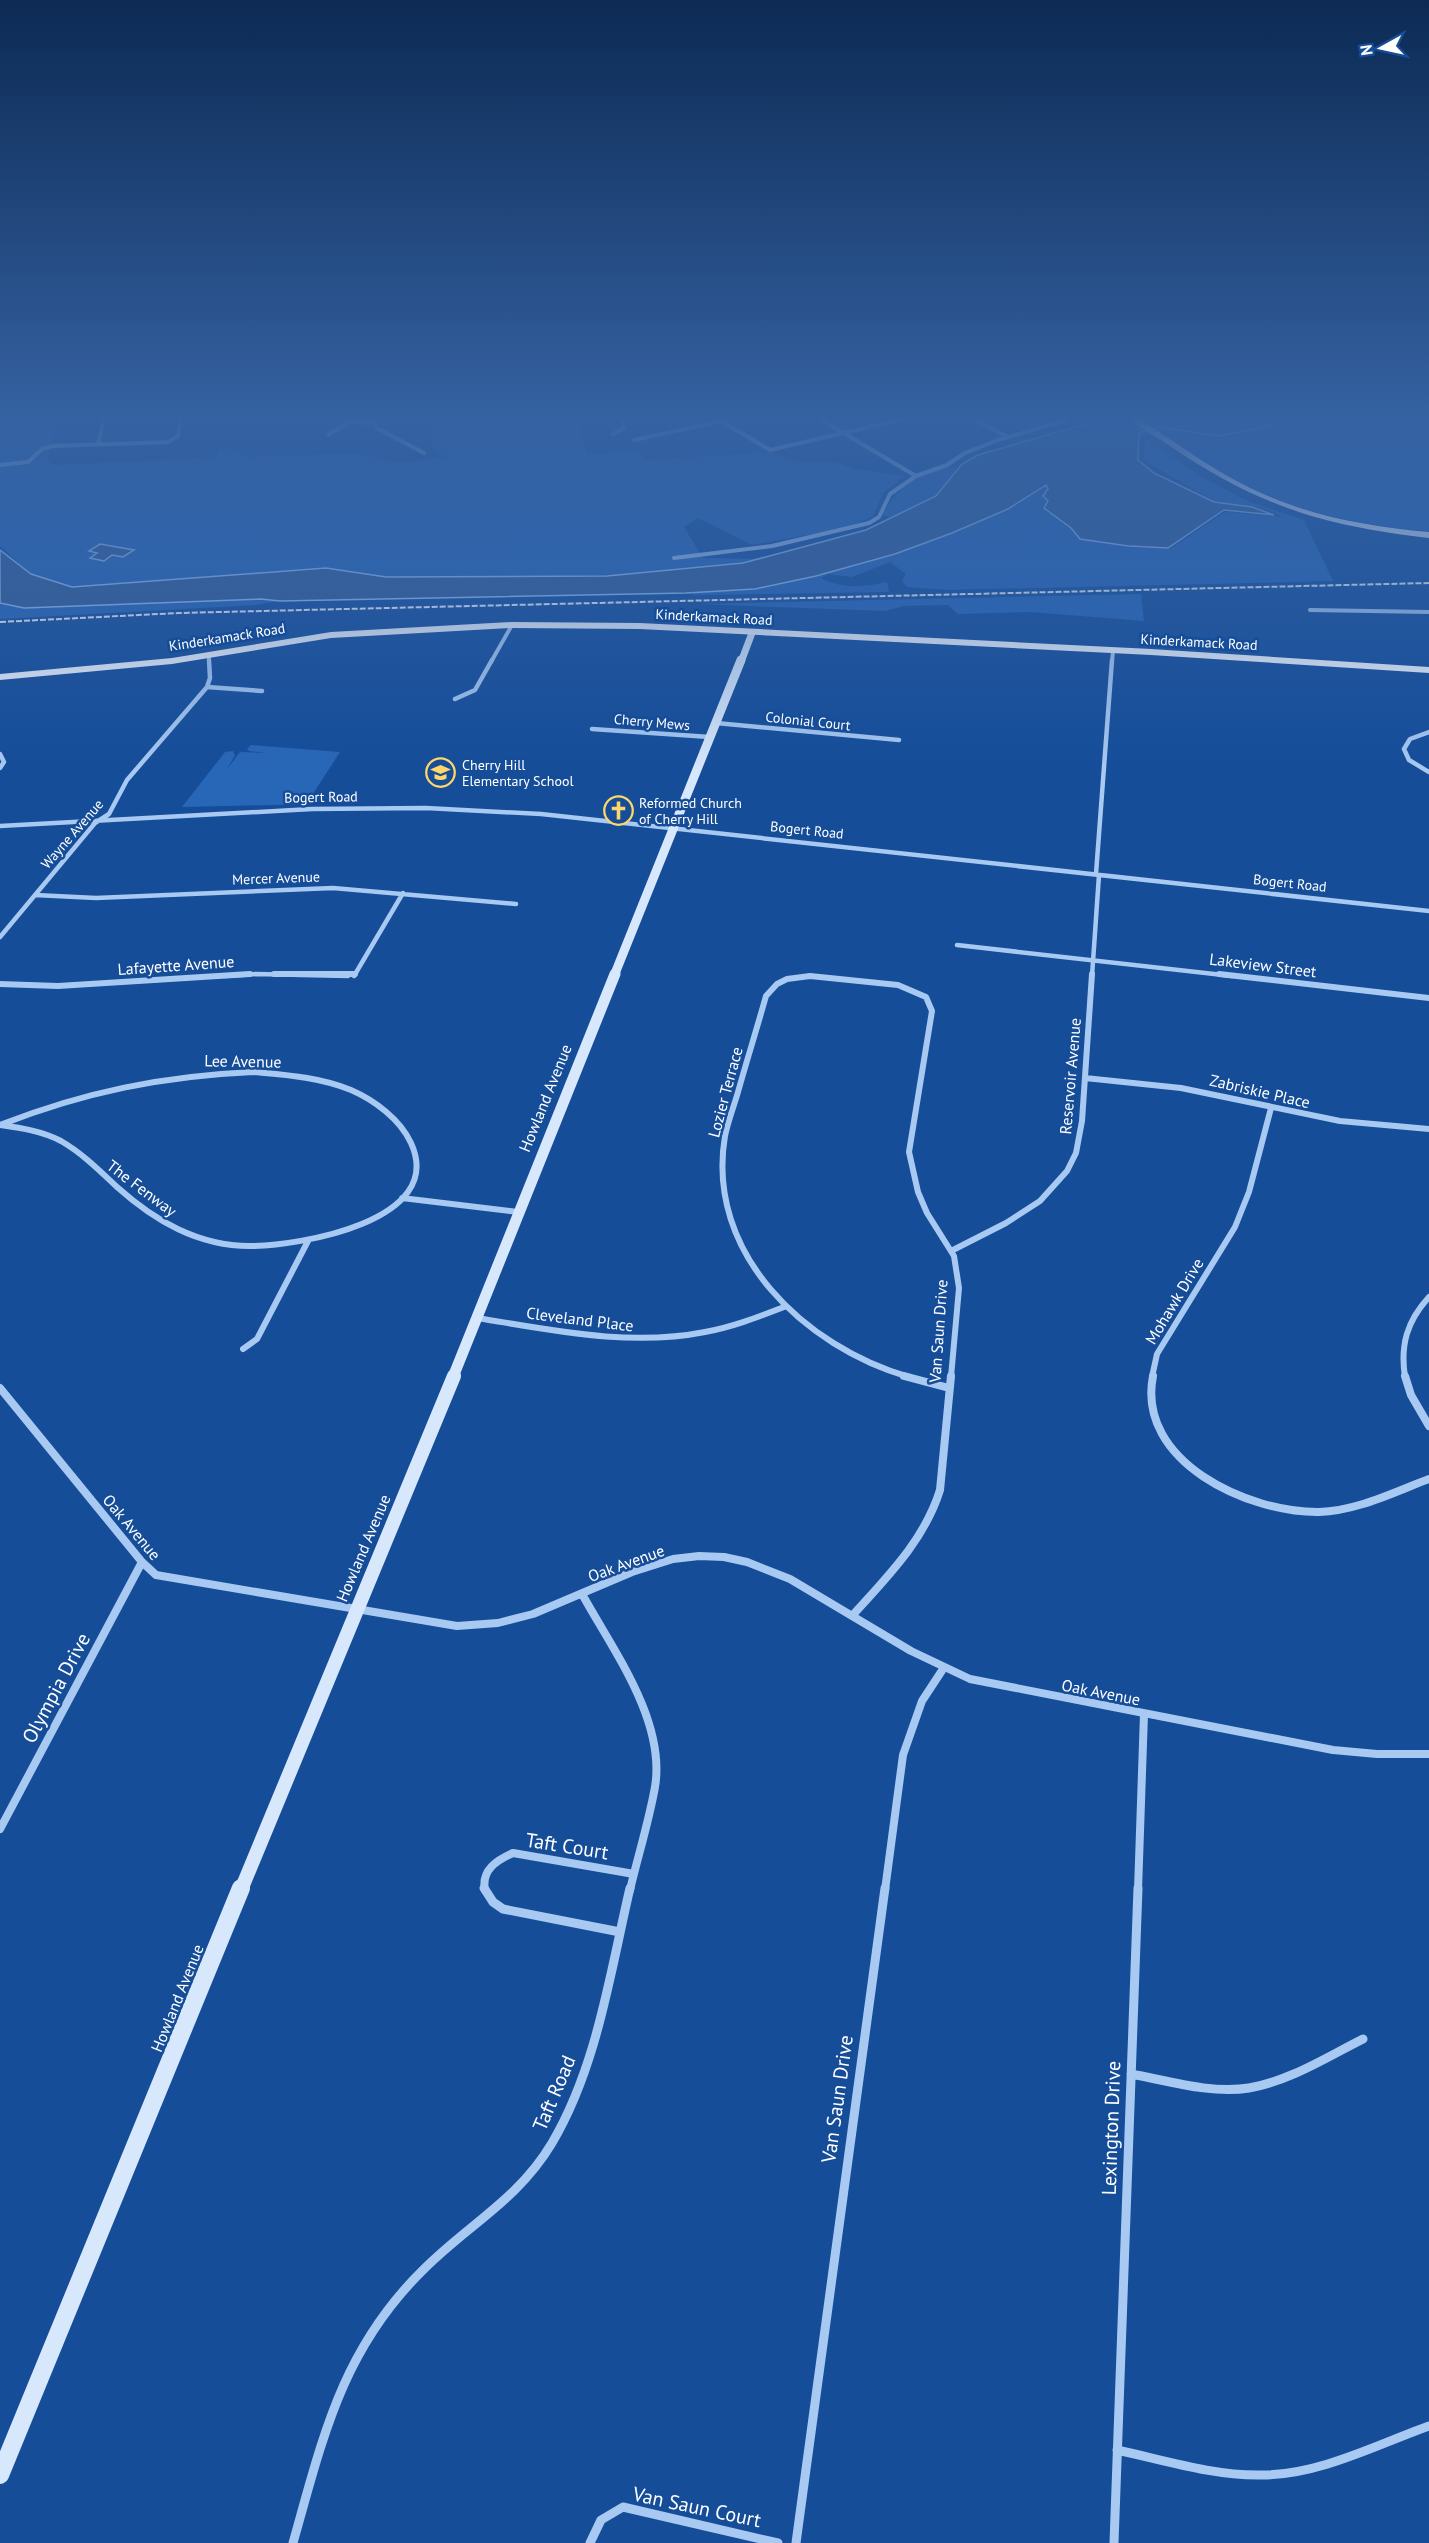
<svg xmlns="http://www.w3.org/2000/svg" width="1429" height="2543" font-family="'PT Sans',sans-serif">
<rect width="100%" height="100%" fill="#154d99"/>
<path fill="#2866b7" d="M0,415H59L47,459L54,465L217,457L219,450L232,449L245,457L358,453L398,463L446,457L433,449L432,425L577,420L587,454L637,452L646,460L772,452L789,460L839,463L855,469L905,476L883,493L873,516L858,523L824,532L752,545L698,518L684,527L703,558L759,559L743,563L607,576L386,577L326,568L72,587L31,574L0,546Z
M1133,415H1382L1429,429V531C1360,526 1290,511 1229,478C1196,461 1165,436 1133,415Z
M1146,439L1205,479L1250,502L1304,520L1333,581L947,590L907,587L902,581L906,574L890,562L852,577L828,574L821,578C839,589 867,587 887,582L889,592L693,595L694,593L755,589L816,576L952,533L1008,509L1047,485L1048,501L1044,508L1071,528L1080,539L1127,547L1170,549L1225,512L1283,517L1259,507L1216,502L1143,460Z
M951,465L957,471L936,496L890,518L882,514C906,479 912,480 951,465Z
M1141,594L1144,621L1030,612L958,614L948,605L904,606L885,611L698,604Z
M261,599L280,601L256,605L0,619V603L24,608Z
M251,745L340,752L311,797L320,798L315,804L182,807L225,752L233,751L235,755L227,769L240,752L266,753L249,751L247,749Z"/>
<path fill="#355d95" stroke="#9bc3f5" stroke-width="1.5" d="M1117,415H1279L1255,417L1270,426L1219,436L1159,427L1139,433L1138,460L1154,473L1214,502L1252,507L1274,515L1224,510L1168,548L1128,546L1080,539L1071,528L1044,508L1048,501L1043,496L1048,489L1046,485L1008,509L952,533L895,554L816,576L755,589L686,593L280,601L261,599L24,608L0,603V550L31,574L72,587L326,568L386,577L607,576L743,563L866,530L936,496L962,464L978,455Z
M100,544L134,550L123,557L112,555L104,561L90,558L97,553L89,551Z"/>
<g fill="none" stroke-linecap="round" stroke-linejoin="round">
<path stroke="#a8c9f2" stroke-width="4" d="M317,415L374,424
M385,415L375,420L374,424L377,428L424,453
M711,415L770,450L920,415
M813,415L916,476
M967,415L1008,437
M180,416L209,415
M613,434L624,428L620,415
M328,435L350,421
M634,440L749,415
M98,444L105,415
M0,465L28,462L42,449L53,446L168,442L178,436L181,415
M674,558L772,546L869,523L879,517L890,494L916,476L947,465L965,453L998,440L1067,420
M1310,610L1429,612
M209,655V662
M491,662L512,625
M1112,662L1113,651"/>
<path stroke="#a8c9f2" stroke-width="4.5" d="M207,687L262,691
M455,699L475,690L492,660
M716,723L899,740
M592,729L710,737
M1429,732L1410,739L1404,749L1409,760L1429,772
M0,754L4,762L0,768
M0,826L312,809L426,808L541,814L1429,911
M1096,874L1112,660
M35,895L96,898L333,888L516,904
M0,937L95,823L109,814L127,780L207,687L210,678L209,660
M957,945L1232,976
M225,976L256,974L348,976
M354,976L403,893
M1092,976L1099,875"/>
<path stroke="#a8c9f2" stroke-width="6" d="M274,974H355
M1219,974L1429,998
M0,984L58,986L250,974
M253,1072C286,1075 320,1077 351,1090C374,1100 400,1119 411,1143C447,1221 299,1246 250,1246C198,1246 155,1221 117,1187C100,1171 82,1153 61,1141C42,1131 21,1128 0,1125C84,1092 163,1076 253,1072Z
M1085,1078L1181,1088L1340,1121L1429,1129
M402,1198L518,1212
M951,1251L1006,1223L1040,1201L1067,1171L1076,1153L1082,1121L1092,974
M477,1318C552,1330 630,1347 705,1332C733,1327 758,1317 784,1307
M243,1349L257,1339L308,1241
M909,1377C805,1347 705,1253 725,1136C728,1121 734,1106 738,1092C747,1060 757,1028 766,996L777,984L787,979L810,976L898,985L926,997L932,1011L909,1152L918,1192L927,1213L954,1256L959,1288L951,1377
M1152,1377L1157,1354L1235,1227L1249,1192L1271,1108
M1405,1377C1400,1345 1407,1321 1429,1297"/>
<path stroke="#a8c9f2" stroke-width="8" d="M904,1376L949,1388
M1153,1376C1136,1462 1249,1513 1319,1512C1357,1511 1394,1492 1429,1479
M1405,1376L1411,1395L1429,1426
M0,1388L142,1562L156,1575L457,1626L498,1623L533,1614L632,1572L673,1559L699,1556L724,1557L747,1562L790,1579L911,1651L970,1679L1333,1750L1377,1754H1429
M582,1594C613,1650 666,1721 655,1787C649,1821 638,1856 630,1890
M852,1616C887,1577 924,1541 940,1490L951,1376
M0,1829L142,1562
M485,1890C481,1870 497,1860 513,1853L634,1874
M885,1890L903,1755L922,1701L943,1669
M1138,1890L1144,1714"/>
<path stroke="#a8c9f2" stroke-width="9" d="M484,1888L493,1902L503,1909L620,1932
M1131,2074C1169,2081 1211,2094 1249,2088C1290,2081 1327,2057 1363,2039
M1117,2450C1164,2460 1213,2476 1262,2475C1319,2475 1376,2445 1429,2426
M293,2543C323,2437 342,2349 424,2269C469,2224 518,2200 552,2143C597,2067 610,1973 630,1888
M590,2543L601,2520L623,2507L778,2543
M796,2543L885,1888
M1114,2543L1138,1888"/>
<path stroke="#d7e7fc" stroke-width="7" d="M741,662L752,633"/>
<path stroke="#d7e7fc" stroke-width="9" d="M614,976L741,660"/>
<path stroke="#d7e7fc" stroke-width="11" d="M453,1377L615,974"/>
<path stroke="#d7e7fc" stroke-width="14" d="M241,1890L454,1376"/>
<path stroke="#d7e7fc" stroke-width="18" d="M0,2475L241,1888"/>
<path fill="#f4f8ff" fill-rule="evenodd" d="M1127,415H1134C1178,444 1220,476 1268,496C1319,518 1374,527 1429,532V538C1324,526 1258,506 1170,446C1157,437 1136,427 1127,415Z
M512,622L640,623L1151,649L1429,667V673L1151,655L640,629L512,628L331,638L172,664L0,680V674L172,658L331,632Z"/>
<path stroke="#fff" stroke-width="2" stroke-dasharray="6 2" stroke-linecap="butt" d="M0,622L179,613L1429,583"/>
</g>
<linearGradient id="sky" x2="0" y2="1"><stop stop-color="#0c2a54"/><stop offset="0.54" stop-color="#3562a2"/><stop offset="1" stop-color="#3562a2" stop-opacity="0"/></linearGradient>
<rect width="1429" height="771" fill="url(#sky)"/>
<defs>
<symbol id="school-ring" viewBox="-11 -11 22 22"><circle r="9.5" fill="#154d99" stroke="#ffd66a" stroke-width="1.5"/><path d="M0-5L7-2L0 1L-7-2ZM-4 1L0 2.5L4 1V4Q0 6-4 4Z" fill="#ffd66a"/></symbol>
<symbol id="church-ring" viewBox="-11 -11 22 22"><circle r="9.5" fill="#154d99" stroke="#ffd66a" stroke-width="1.5"/><path d="M-1.2-6h2.4v3.5h3.3v2.4h-3.3V6h-2.4V-.1h-3.3v-2.4h3.3Z" fill="#ffd66a"/></symbol>
</defs>
<g fill-rule="evenodd">
<use href="#school-ring" x="424" y="756" width="33" height="33"/>
<use href="#church-ring" x="602" y="794" width="33" height="33"/>
</g>
<g text-anchor="middle" stroke-width="5" stroke-linejoin="round" paint-order="stroke">
<g font-size="14" fill="#fff" stroke="#154d99">
<text transform="translate(714 617) rotate(3)" y="5">Kinderkamack Road</text>
<text transform="translate(227 637) rotate(-9)" y="5">Kinderkamack Road</text>
<text transform="translate(1199 642) rotate(3)" y="5">Kinderkamack Road</text>
<text transform="translate(808 721) rotate(6)" y="5">Colonial Court</text>
<text transform="translate(652 722) rotate(5)" y="5">Cherry Mews</text>
<text transform="translate(321 797) rotate(-1)" y="5">Bogert Road</text>
<text transform="translate(807 830) rotate(6)" y="5">Bogert Road</text>
<text transform="translate(72 834) rotate(-49)" y="5">Wayne Avenue</text>
<text transform="translate(276 878) rotate(-2)" y="5">Mercer Avenue</text>
<text transform="translate(1290 883) rotate(6)" y="5">Bogert Road</text>
</g>
<g font-size="14" fill="#fff" stroke="#154d99" text-anchor="start">
<text x="462" y="770">Cherry Hill<tspan x="462" dy="16">Elementary School</tspan></text>
<text x="639" y="808">Reformed Church<tspan x="639" dy="16">of Cherry Hill</tspan></text>
</g>
<g font-size="16" fill="#fff" stroke="#154d99">
<text transform="translate(176 965) rotate(-4)" y="6">Lafayette Avenue</text>
<text transform="translate(1263 965) rotate(7)" y="6">Lakeview Street</text>
<text transform="translate(243 1061) rotate(1)" y="6">Lee Avenue</text>
<text transform="translate(1070 1076) rotate(-85)" y="6">Reservoir Avenue</text>
<text transform="translate(1260 1091) rotate(13)" y="6">Zabriskie Place</text>
<text transform="translate(725 1092) rotate(-75)" y="6">Lozier Terrace</text>
<text transform="translate(545 1098) rotate(-68)" y="6">Howland Avenue</text>
<text transform="translate(142 1188) rotate(37)" y="6">The Fenway</text>
<text transform="translate(1174 1301) rotate(-59)" y="6">Mohawk Drive</text>
<text transform="translate(580 1319) rotate(7)" y="6">Cleveland Place</text>
<text transform="translate(938 1331) rotate(-86)" y="6">Van Saun Drive</text>
<text transform="translate(132 1527) rotate(50)" y="6">Oak Avenue</text>
<text transform="translate(363 1548) rotate(-67)" y="6">Howland Avenue</text>
<text transform="translate(626 1563) rotate(-20)" y="6">Oak Avenue</text>
<text transform="translate(1101 1692) rotate(11)" y="6">Oak Avenue</text>
<text transform="translate(177 1998) rotate(-68)" y="6">Howland Avenue</text>
</g>
<g font-size="20" fill="#fff" stroke="#154d99">
<text transform="translate(56 1688) rotate(-62)" y="7">Olympia Drive</text>
<text transform="translate(567 1846) rotate(9)" y="7">Taft Court</text>
<text transform="translate(554 2093) rotate(-67)" y="7">Taft Road</text>
<text transform="translate(837 2099) rotate(-82)" y="7">Van Saun Drive</text>
<text transform="translate(1111 2128) rotate(-88)" y="7">Lexington Drive</text>
<text transform="translate(697 2507) rotate(12)" y="7">Van Saun Court</text>
</g>
</g>
<g transform="translate(1381 48) rotate(262)" stroke="#154d99" stroke-width="4.5" paint-order="stroke">
<path d="M0-4.5L10 22L0 15L-10 22Z" fill="#ffffff"/>
<text y="-9" font-size="16" font-weight="bold" text-anchor="middle" fill="#ffffff">N</text>
</g>
</svg>
